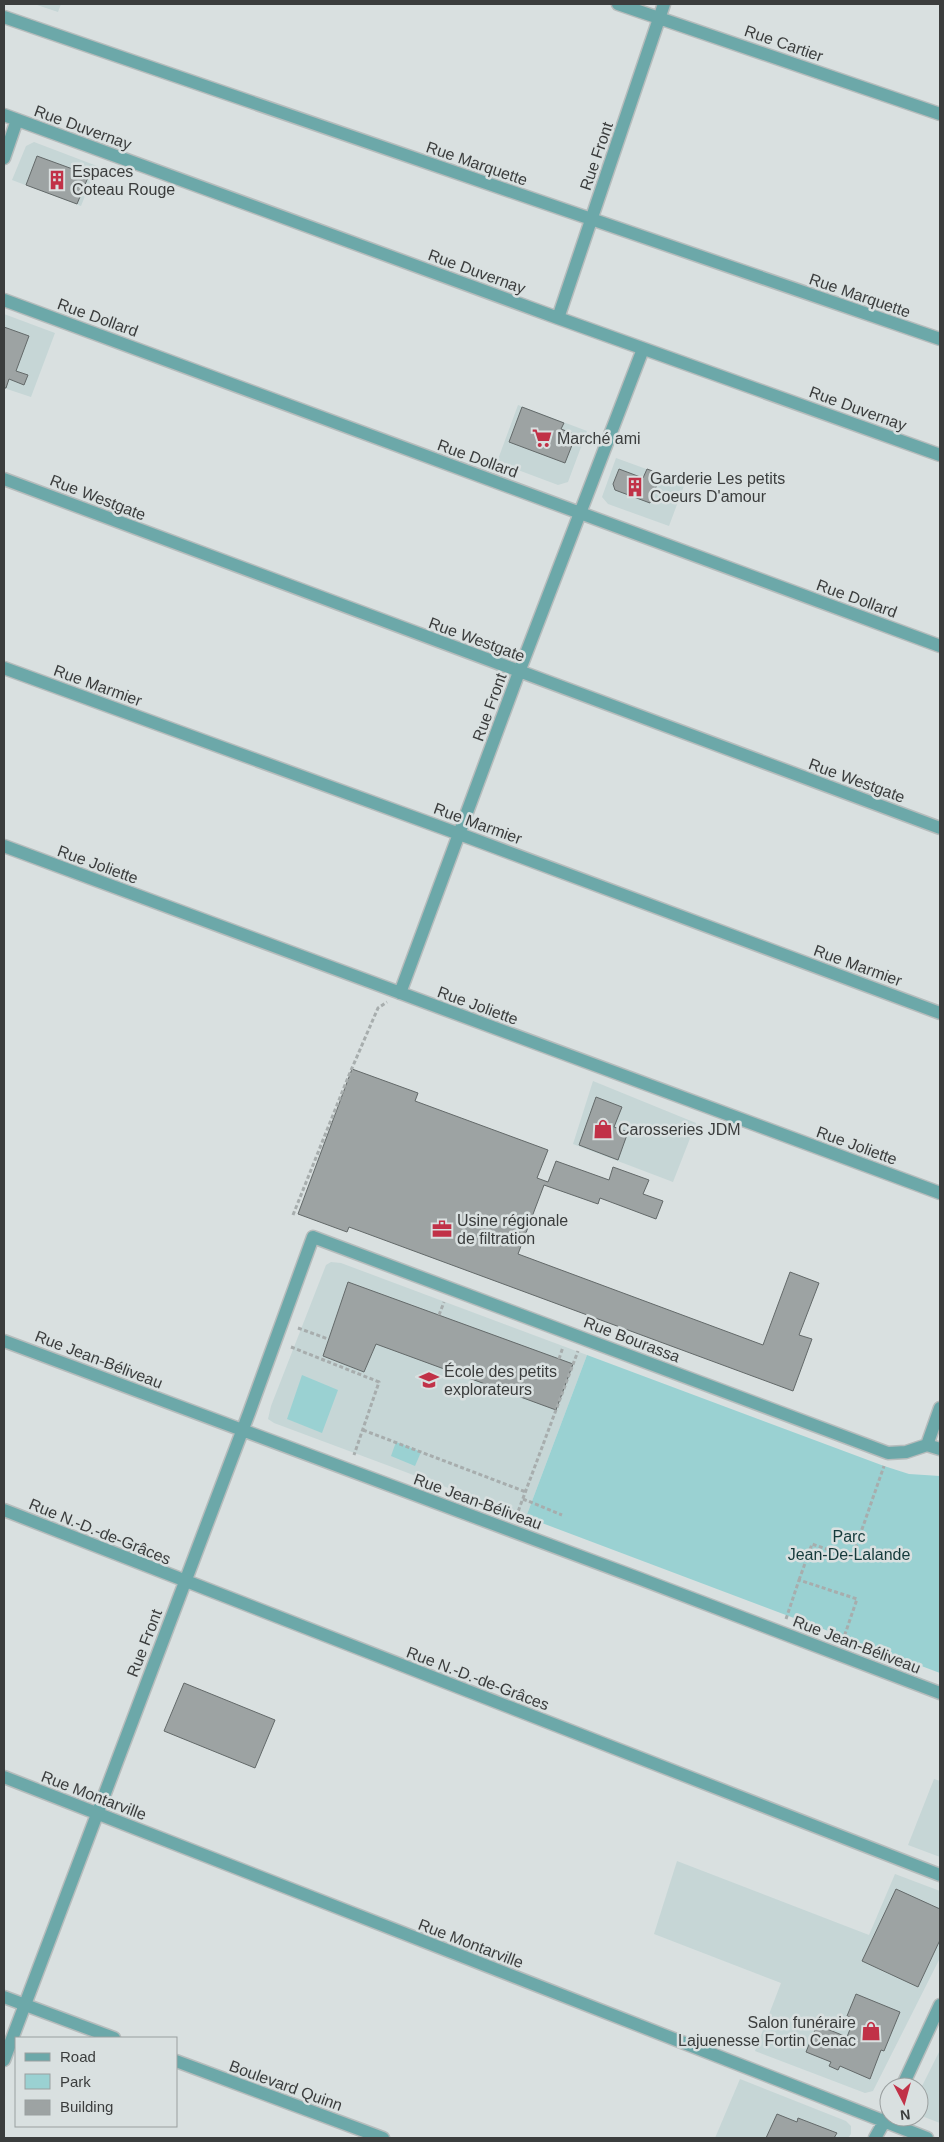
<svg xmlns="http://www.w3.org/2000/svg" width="944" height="2142" font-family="Arial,sans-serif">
<rect width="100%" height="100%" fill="#d9e0e0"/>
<path fill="#c6d6d6" d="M34,4H61L58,12Z
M34,142L97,166L81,206L12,180L26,146Z
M4,314L55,333L31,397L4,388Z
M518,405L587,431L568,482L558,485L497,462Z
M616,458L685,483L669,526L608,504L602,497Z
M593,1081L696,1123L673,1182L573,1144Z
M331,1262L341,1263L587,1355L526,1517L274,1423L268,1419L271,1406L326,1265Z
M934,1779L940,1781V1857L908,1845Z
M677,1861L869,1935L895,1874L940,1891V1958L873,2091L865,2093L755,2051L781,1983L654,1934Z
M940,2050V2123L919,2115V2092Z
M740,2079L846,2121L851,2126V2134L848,2138H715Z"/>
<path fill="#9ad1d2" d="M587,1355L884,1466L909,1474L940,1476V1673L526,1517Z
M302,1375L338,1390L322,1433L287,1419Z
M396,1442L421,1452L415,1466L391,1456Z"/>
<path fill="#9da3a3" stroke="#636969" d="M37,156L89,175L77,204L26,185Z
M4,327L29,336L16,371L28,375L24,385L9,379L6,388H4Z
M522,407L564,423L561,429L576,435L565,463L509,442Z
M619,469L643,478L647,469L661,474L650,503L615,490L613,484Z
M352,1069L418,1093L415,1101L548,1150L537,1178L548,1182L556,1161L609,1180L613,1167L649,1180L643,1194L663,1201L656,1219L600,1198L598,1204L544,1185L518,1254L763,1345L790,1272L819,1283L799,1335L812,1339L793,1391L349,1227L347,1232L298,1214Z
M596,1097L622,1107L614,1127L628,1132L618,1160L579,1145Z
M348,1282L573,1364L556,1410L376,1344L364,1372L323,1356Z
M184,1683L275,1720L255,1768L164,1731Z
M896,1889L940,1909V1940L918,1987L862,1961Z
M856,1994L900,2012L884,2051L881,2050L870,2079L840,2066L838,2070L829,2066L831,2062L806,2052L817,2025L847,2037L854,2019L847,2016Z
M777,2114L797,2122L798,2118L837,2133L834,2138H766Z"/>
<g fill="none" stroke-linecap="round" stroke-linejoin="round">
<defs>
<path id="minor" d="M618,4L940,114
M4,17L940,339
M4,115L558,318L940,455
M4,158L17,120
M4,300L940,646
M558,318L664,4
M4,479L940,828
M4,668L473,839L940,1013
M4,846L940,1193
M400,993L519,672L643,349
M4,1341C316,1458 629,1573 940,1693
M927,1445L940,1408
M4,1510L940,1875
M4,1777L927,2138
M4,1997L114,2038
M4,2060L249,1413L313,1237L888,1453L906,1452L927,1445L940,1449
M176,2061L383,2138
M902,2087L940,2005
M875,2138L889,2113"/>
</defs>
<use href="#minor" stroke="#b6bcbc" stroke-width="15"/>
<path stroke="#a7adad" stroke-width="3" stroke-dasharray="4 2.5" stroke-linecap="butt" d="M293,1215L349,1075L378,1008L387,1002
M439,1315L444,1302
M298,1328L328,1339
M291,1347L379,1382L354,1455
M559,1359L563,1347
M363,1430L526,1492
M523,1499L562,1515
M516,1517L578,1351
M799,1580L812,1544L852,1558L884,1466
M786,1619L799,1580L857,1599L843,1640"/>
<use href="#minor" stroke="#6ca8a9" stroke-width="12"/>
</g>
<defs>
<symbol id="building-bare" viewBox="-9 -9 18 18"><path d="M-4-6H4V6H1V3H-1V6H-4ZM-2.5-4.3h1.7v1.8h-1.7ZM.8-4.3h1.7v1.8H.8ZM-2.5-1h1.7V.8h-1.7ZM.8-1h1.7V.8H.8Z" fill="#c13147" stroke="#d9e0e0" stroke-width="2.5" paint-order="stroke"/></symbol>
<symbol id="supermarket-bare" viewBox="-9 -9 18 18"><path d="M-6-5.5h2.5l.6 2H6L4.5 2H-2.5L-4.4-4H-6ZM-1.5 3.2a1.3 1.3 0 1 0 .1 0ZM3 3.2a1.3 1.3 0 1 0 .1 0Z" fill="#c13147" stroke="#d9e0e0" stroke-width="2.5" paint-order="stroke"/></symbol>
<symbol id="shop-bare" viewBox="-9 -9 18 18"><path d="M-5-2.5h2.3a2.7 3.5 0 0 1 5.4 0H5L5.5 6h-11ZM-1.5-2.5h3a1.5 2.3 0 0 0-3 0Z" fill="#c13147" stroke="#d9e0e0" stroke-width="2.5" paint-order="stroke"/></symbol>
<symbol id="office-bare" viewBox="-9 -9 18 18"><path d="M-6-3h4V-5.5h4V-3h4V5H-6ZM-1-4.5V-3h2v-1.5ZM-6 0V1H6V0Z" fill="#c13147" stroke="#d9e0e0" stroke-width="2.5" paint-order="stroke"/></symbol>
<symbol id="school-bare" viewBox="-9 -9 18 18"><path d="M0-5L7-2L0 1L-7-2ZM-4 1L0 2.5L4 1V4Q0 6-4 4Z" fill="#c13147" stroke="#d9e0e0" stroke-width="2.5" paint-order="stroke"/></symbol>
</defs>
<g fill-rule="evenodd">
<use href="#building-bare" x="43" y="166" width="28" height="28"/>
<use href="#supermarket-bare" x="528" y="424" width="28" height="28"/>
<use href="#building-bare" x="621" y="473" width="28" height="28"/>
<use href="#shop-bare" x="589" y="1115" width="28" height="28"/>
<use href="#office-bare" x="428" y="1215" width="28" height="28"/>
<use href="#school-bare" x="415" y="1366" width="28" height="28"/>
<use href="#shop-bare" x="857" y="2017" width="28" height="28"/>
</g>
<g text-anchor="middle" stroke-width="5" stroke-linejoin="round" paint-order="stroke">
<g font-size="16" fill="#3b3d3d" stroke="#d9e0e0">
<text transform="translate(784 43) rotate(19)" y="6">Rue Cartier</text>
<text transform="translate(83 127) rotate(20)" y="6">Rue Duvernay</text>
<text transform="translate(596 156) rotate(-71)" y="6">Rue Front</text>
<text transform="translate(477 163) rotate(19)" y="6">Rue Marquette</text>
<text transform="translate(477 271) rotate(20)" y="6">Rue Duvernay</text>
<text transform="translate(860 295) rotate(19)" y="6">Rue Marquette</text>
<text transform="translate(98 317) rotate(20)" y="6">Rue Dollard</text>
<text transform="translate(858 408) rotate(20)" y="6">Rue Duvernay</text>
<text transform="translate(478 458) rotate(20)" y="6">Rue Dollard</text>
<text transform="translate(98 497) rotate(21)" y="6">Rue Westgate</text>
<text transform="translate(857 598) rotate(20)" y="6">Rue Dollard</text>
<text transform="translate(477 639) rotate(20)" y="6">Rue Westgate</text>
<text transform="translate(98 685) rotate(20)" y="6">Rue Marmier</text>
<text transform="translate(489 707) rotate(-70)" y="6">Rue Front</text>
<text transform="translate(857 780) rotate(20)" y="6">Rue Westgate</text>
<text transform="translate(478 823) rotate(20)" y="6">Rue Marmier</text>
<text transform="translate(98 864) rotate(20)" y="6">Rue Joliette</text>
<text transform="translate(858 965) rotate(20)" y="6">Rue Marmier</text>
<text transform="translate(478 1005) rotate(20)" y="6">Rue Joliette</text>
<text transform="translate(857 1145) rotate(20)" y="6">Rue Joliette</text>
<text transform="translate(632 1339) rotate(21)" y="6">Rue Bourassa</text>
<text transform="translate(99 1359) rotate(21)" y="6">Rue Jean-Béliveau</text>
<text transform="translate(478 1501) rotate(20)" y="6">Rue Jean-Béliveau</text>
<text transform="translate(100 1531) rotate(22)" y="6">Rue N.-D.-de-Grâces</text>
<text transform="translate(144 1643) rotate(-69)" y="6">Rue Front</text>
<text transform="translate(857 1644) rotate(21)" y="6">Rue Jean-Béliveau</text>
<text transform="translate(478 1678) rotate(21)" y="6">Rue N.-D.-de-Grâces</text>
<text transform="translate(94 1795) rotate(21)" y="6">Rue Montarville</text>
<text transform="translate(471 1943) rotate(21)" y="6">Rue Montarville</text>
<text transform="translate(286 2085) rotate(20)" y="6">Boulevard Quinn</text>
</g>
<g font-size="16" fill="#3b3d3d" stroke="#d9e0e0" text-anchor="start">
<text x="72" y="177">Espaces<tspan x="72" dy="18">Coteau Rouge</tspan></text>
<text x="557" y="444">Marché ami</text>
<text x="650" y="484">Garderie Les petits<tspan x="650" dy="18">Coeurs D'amour</tspan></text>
<text x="618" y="1135">Carosseries JDM</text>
<text x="457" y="1226">Usine régionale<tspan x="457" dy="18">de filtration</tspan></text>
<text x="444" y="1377">École des petits<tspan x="444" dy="18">explorateurs</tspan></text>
<text x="856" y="2028" text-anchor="end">Salon funéraire<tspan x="856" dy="18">Lajuenesse Fortin Cenac</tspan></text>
</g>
<g font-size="16" fill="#143a3b" stroke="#d9e0e0">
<text x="849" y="1542">Parc<tspan x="849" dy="18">Jean-De-Lalande</tspan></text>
</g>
</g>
<rect width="944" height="2142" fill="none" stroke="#3b3d3d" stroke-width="10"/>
<rect x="15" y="2037" width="162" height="90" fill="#d9e0e0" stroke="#9a9f9f"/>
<rect x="25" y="2053" width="25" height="8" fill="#6ca8a9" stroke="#9a9f9f"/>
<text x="60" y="2062" font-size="15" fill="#3b3d3d">Road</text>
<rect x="25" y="2074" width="25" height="15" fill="#9ad1d2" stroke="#9a9f9f"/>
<text x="60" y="2087" font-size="15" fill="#3b3d3d">Park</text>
<rect x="25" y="2100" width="25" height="15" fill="#9da3a3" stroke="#9a9f9f"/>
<text x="60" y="2112" font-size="15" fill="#3b3d3d">Building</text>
<g transform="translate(904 2102) rotate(174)"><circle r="24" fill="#d9e0e0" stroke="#9a9f9f"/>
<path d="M0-4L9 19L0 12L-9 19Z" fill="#c13147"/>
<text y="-8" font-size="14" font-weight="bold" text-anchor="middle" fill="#3b3d3d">N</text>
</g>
</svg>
